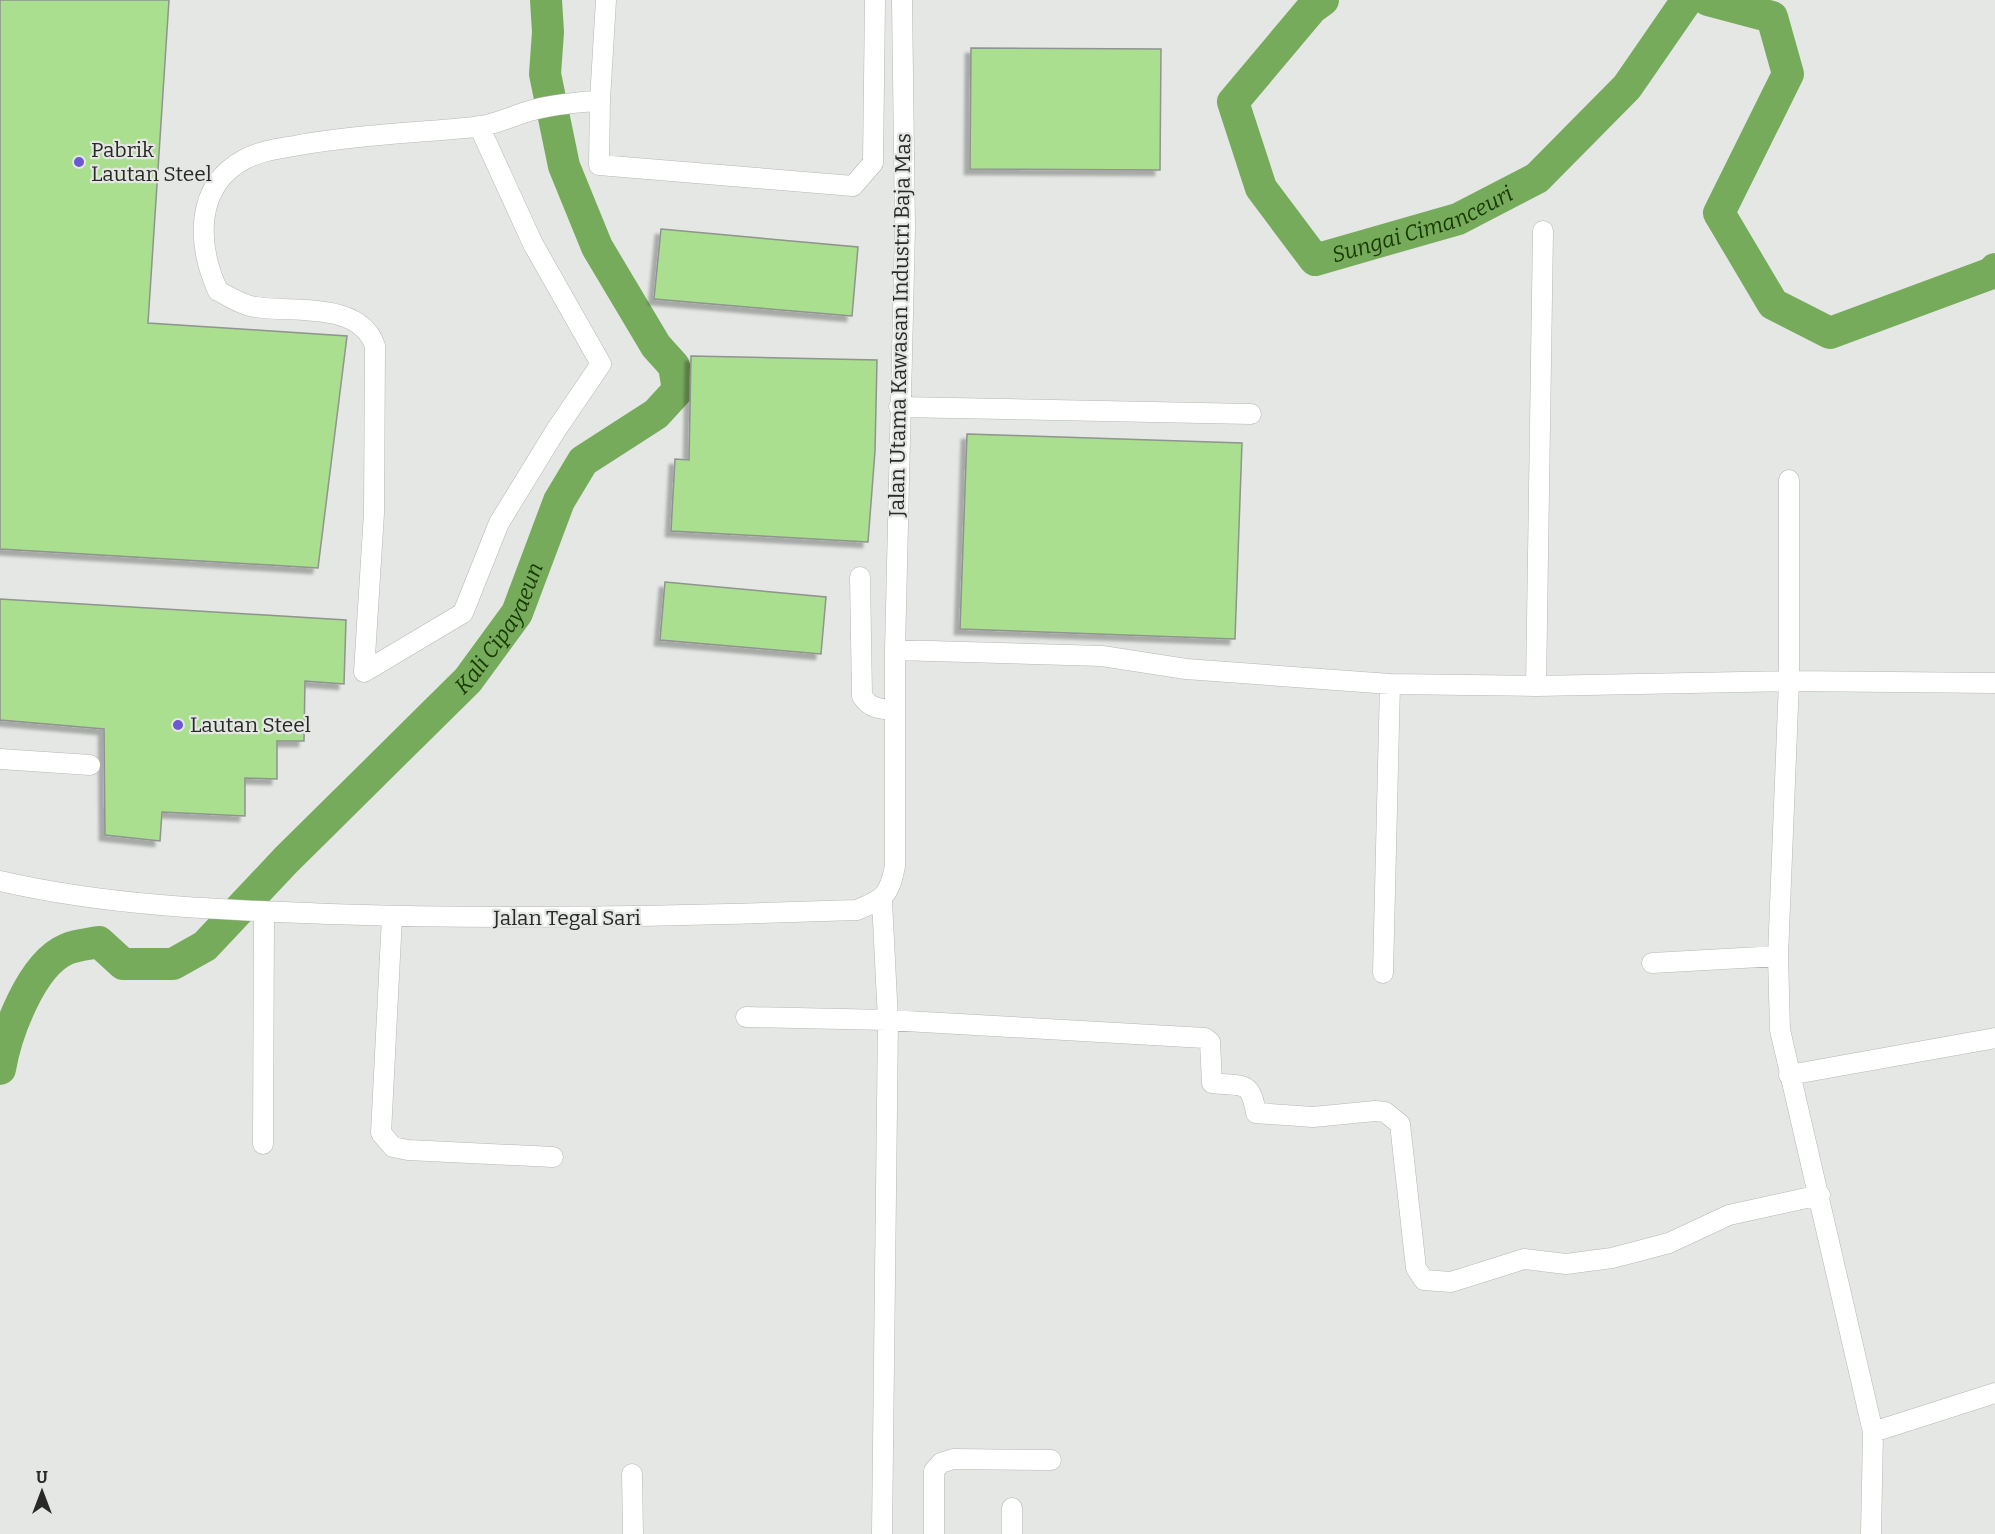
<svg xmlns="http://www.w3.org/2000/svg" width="1995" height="1534" font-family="Bitter,serif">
<defs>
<filter id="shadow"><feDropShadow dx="-5.5" dy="5.5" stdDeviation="1.5" flood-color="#0004"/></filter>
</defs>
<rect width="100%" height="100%" fill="#e4e7e3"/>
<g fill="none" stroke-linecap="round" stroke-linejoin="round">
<g stroke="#77ab5c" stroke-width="32">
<path id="s1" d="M1323,0L1312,8L1233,102L1261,188L1315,260L1458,219L1537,178L1627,87L1687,0"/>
<path d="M1708,0L1772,17L1788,74L1719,213L1773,304L1830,333L1992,273L1995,269"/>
<path id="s2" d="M0,1069C6,1034 31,964 67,949C76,945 89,944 99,942L123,964H173L205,946L286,860L468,680L517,613L559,501L583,461L656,414L678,390L674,366L656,346L597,247L564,166L545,74L548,32L546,0"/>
</g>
</g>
<path fill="#a9df8e" stroke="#90938f" stroke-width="1.5" filter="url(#shadow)" d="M0,0H169L148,323L347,336L318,568L0,549Z
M971,48L1161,49L1160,170L970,169Z
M661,229L858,247L852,316L654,299Z
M691,356L877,360L875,451L868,542L671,531L675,459L689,460Z
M967,434L1242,443L1235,639L960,629Z
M665,582L826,597L821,654L660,640Z
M0,599L346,620L344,684L305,681L304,741H277V779L245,778V816L162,812L160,841L105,835L104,729L0,720Z"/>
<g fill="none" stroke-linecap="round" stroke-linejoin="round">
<defs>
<path id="minor" d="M600,100L606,0
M479,126L533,244L601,364L556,430L499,523L463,613L364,672L374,513L375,346C360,301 294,313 256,307C243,306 229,296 218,291C197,245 194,186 245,159C260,151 277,149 294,146C353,135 415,133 475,127C495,125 514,115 533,110C554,104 578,103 600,100L599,165L853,186L873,163L875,0
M899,407L1251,414
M1789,480V681L1995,683
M860,577L862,696C870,709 881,709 895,710
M895,650L1102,656L1186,669L1390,684L1536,686L1789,681L1778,956L1780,1030L1873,1432L1871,1534
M1536,686L1543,231
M0,759L90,765
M0,881C108,906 220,910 330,914C507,920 680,916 857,910C884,899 889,896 895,866V650L905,228L902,0
M882,901L888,1020L882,1534
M392,917L381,1133L393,1147L408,1150L553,1157
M1652,963L1778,956
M1383,973L1390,684
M746,1017L888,1020L1205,1038L1210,1042L1212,1083C1244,1087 1250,1079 1256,1113L1313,1117L1375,1111L1385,1112L1400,1124L1416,1268L1424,1280L1451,1282L1524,1259L1566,1264L1612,1258L1669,1243L1729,1215L1820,1195
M1789,1075L1995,1038
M263,1144L264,913
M1873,1432L1995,1393
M632,1474L633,1534
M1012,1508V1534
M934,1534V1471L941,1463L953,1459L1051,1460"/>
</defs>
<use href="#minor" stroke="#b5b8b3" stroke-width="21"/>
<use href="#minor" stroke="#fff" stroke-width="20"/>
</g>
<g fill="#6b59d3" stroke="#e4e7e3" stroke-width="2">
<circle cx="79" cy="162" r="6"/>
<circle cx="178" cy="725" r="6"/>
</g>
<g text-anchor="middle" stroke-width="4.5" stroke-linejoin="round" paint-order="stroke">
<g font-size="21" fill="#292a28" stroke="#e4e7e3" text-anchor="start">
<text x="91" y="157">Pabrik<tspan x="91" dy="24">Lautan Steel</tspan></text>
<text x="190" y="732">Lautan Steel</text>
</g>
<g font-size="21" fill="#292a28" stroke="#e4e7e3">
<text transform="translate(900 325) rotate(-89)" y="7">Jalan Utama Kawasan Industri Baja Mas</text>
<text x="567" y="925">Jalan Tegal Sari</text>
</g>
<g font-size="22" font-style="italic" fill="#183a01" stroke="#e4e7e3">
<text dy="8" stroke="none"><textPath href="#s1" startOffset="430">Sungai Cimanceuri</textPath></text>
<text dy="8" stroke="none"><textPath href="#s2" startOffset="729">Kali Cipayaeun</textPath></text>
</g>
</g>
<g transform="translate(42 1492)" stroke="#e4e7e3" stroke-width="4.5" paint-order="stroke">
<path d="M0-4.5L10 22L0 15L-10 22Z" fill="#292a28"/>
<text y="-9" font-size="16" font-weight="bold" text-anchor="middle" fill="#292a28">U</text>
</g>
</svg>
